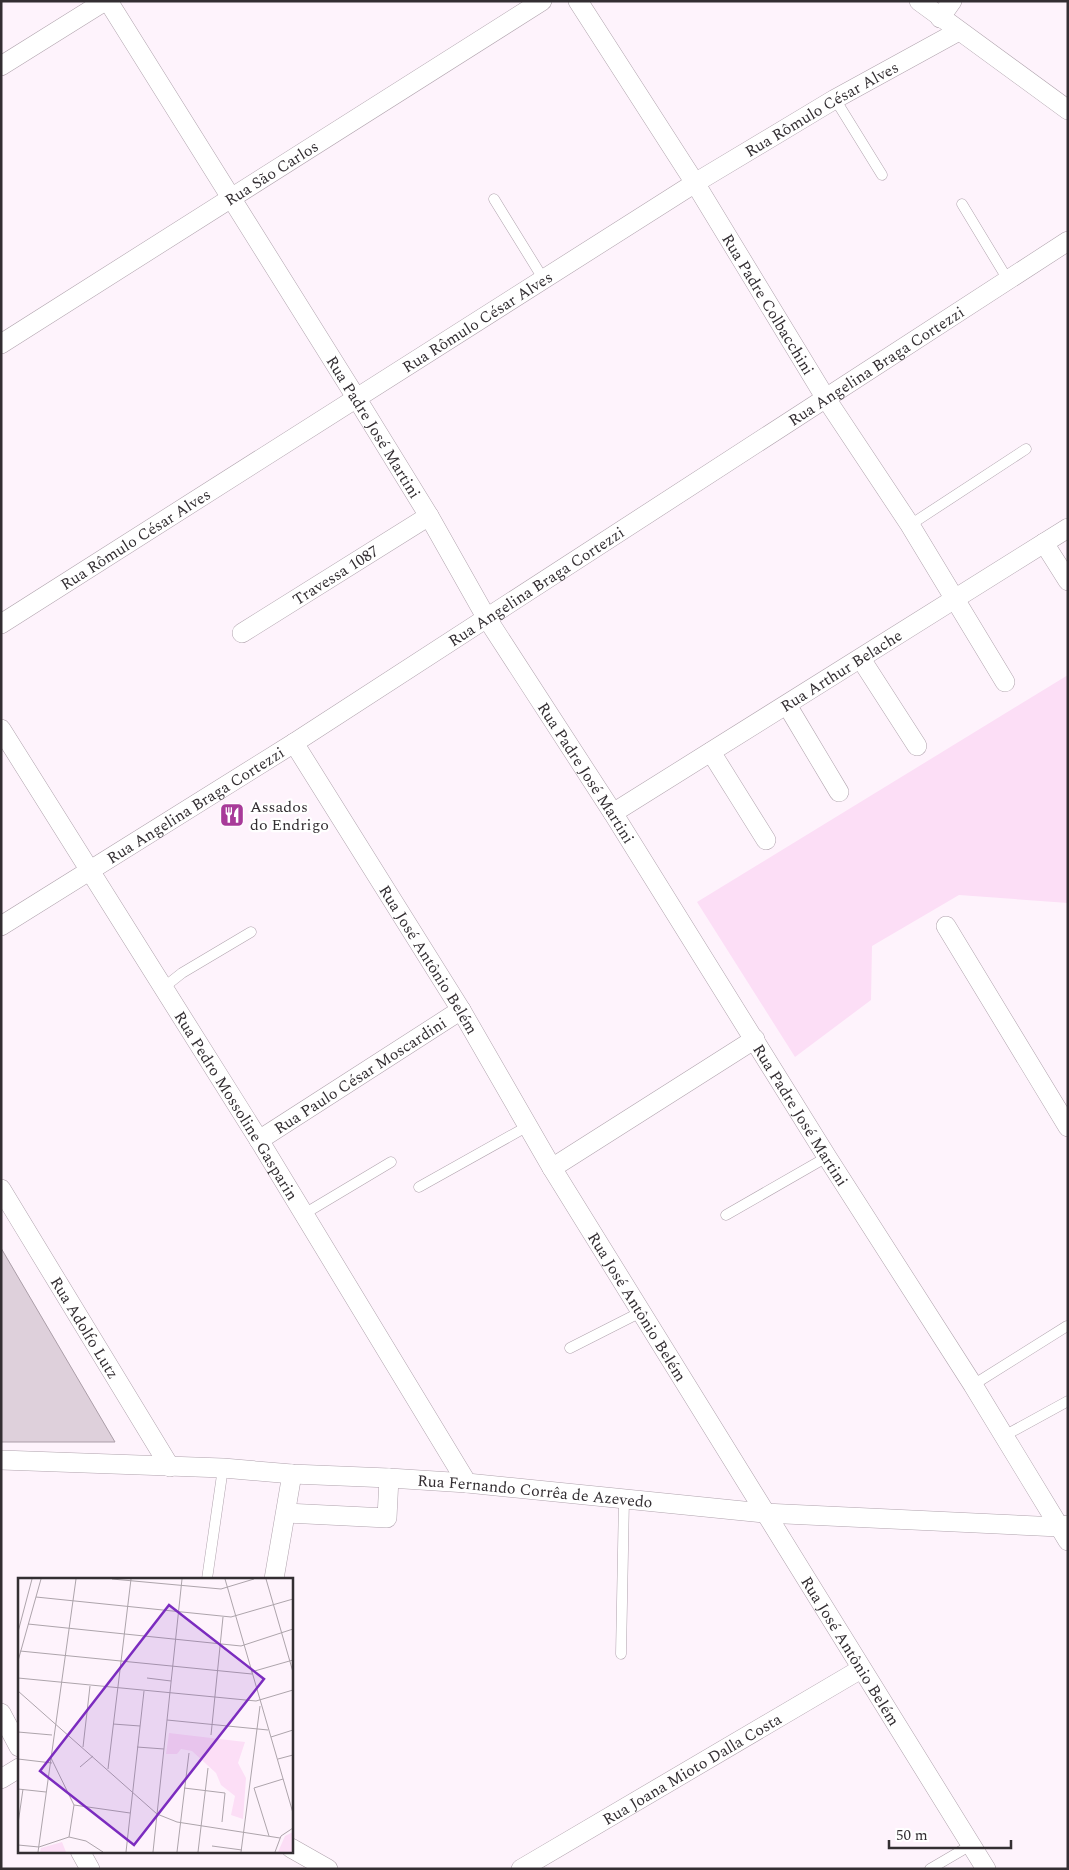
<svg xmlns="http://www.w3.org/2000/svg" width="1069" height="1870" font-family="Spectral,serif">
<rect width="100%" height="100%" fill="#fef3fc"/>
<path fill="#fcdef6" d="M1068,675V903L959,895L872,946L871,1000L795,1057L697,902Z"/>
<path fill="#ded0db" stroke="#aa9da7" d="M1,1248L115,1442H1Z"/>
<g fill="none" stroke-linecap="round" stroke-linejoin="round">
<defs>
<path id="lane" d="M835,99L882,175
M494,199L544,280
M962,204L1008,280
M910,525L1026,449
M163,988L182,973L251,932
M419,1187L528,1126
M304,1214L391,1162
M726,1215L827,1157
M570,1348L641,1312
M973,1385L1067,1326
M1004,1436L1068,1401
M207,1579L223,1468
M621,1654L624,1499
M930,1869L971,1845"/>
<g id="street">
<path id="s1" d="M108,1L357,399L429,516L486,617L613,813L827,1157L973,1385L1068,1541"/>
<path id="s2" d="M578,1L695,183L825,397L910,525L1005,682"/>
<path d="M919,1L1068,110"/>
<path d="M940,18L952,1"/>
<path d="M1,66L105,1"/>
<path id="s3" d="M1,344L542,1"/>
<path d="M1044,543L1068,581"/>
<path id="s4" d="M1,624L695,183L835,99L959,31"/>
<path id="s5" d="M242,633L429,516"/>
<path d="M861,659L917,746"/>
<path d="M787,705L839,792"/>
<path id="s6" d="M1,729L259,1140L467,1483"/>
<path id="s7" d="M294,743L461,1010L552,1168L986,1869"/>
<path d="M711,752L766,840"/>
<path id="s8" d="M613,813L1068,528"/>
<path id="s9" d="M1,926L294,743L1068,241"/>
<path d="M946,926L1068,1127"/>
<path id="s10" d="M259,1140L461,1010"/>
<path d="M552,1168L755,1039"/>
<path id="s11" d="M1,1189L170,1467"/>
<path id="s12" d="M1,1460L223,1468L292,1474L389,1478L467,1483L764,1513L1059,1527L1067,1525"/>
<path d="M286,1513L387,1518L389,1478"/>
<path d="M274,1579L292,1474"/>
<path d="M1,1713L19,1747"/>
<path d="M1,1779L19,1768"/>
<path d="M291,1848L328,1869"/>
<path d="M80,1851L90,1869"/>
<path id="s13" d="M521,1869L861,1669"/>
</g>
</defs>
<use href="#lane" stroke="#b0a3ad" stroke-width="11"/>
<use href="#street" stroke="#b0a3ad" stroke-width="20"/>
<use href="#lane" stroke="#fff" stroke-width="10"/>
<use href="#street" stroke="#fff" stroke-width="19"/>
</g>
<defs>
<symbol id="restaurant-square" viewBox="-11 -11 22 22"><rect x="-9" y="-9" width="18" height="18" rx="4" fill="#a83a99" stroke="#fff"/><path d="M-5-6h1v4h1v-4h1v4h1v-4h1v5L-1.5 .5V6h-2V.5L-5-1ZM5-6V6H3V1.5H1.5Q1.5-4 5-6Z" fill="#fff"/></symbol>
</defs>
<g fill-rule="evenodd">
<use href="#restaurant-square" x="218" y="801" width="28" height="28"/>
</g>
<g text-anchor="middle" stroke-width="4.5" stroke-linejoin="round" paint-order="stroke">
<g font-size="16" fill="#332e32" stroke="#fff">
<text dy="6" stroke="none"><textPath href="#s4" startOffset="969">Rua Rômulo César Alves</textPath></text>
<text dy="6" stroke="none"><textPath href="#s3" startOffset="320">Rua São Carlos</textPath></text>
<text dy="6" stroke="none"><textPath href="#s2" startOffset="358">Rua Padre Colbacchini</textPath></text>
<text dy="6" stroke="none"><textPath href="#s4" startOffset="564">Rua Rômulo César Alves</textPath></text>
<text dy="6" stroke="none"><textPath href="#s9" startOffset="1039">Rua Angelina Braga Cortezzi</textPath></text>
<text dy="6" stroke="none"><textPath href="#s1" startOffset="502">Rua Padre José Martini</textPath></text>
<text dy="6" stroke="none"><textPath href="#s4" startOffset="159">Rua Rômulo César Alves</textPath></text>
<text dy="6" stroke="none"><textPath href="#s5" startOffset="110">Travessa 1087</textPath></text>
<text dy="6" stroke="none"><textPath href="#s9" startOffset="634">Rua Angelina Braga Cortezzi</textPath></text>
<text dy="6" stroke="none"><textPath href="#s8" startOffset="269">Rua Arthur Belache</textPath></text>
<text dy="6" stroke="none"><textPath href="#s1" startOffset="908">Rua Padre José Martini</textPath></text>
<text dy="6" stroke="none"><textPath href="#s9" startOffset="229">Rua Angelina Braga Cortezzi</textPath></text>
<text dy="6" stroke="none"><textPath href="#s7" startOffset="255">Rua José Antônio Belém</textPath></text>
<text dy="6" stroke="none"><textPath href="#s10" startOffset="120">Rua Paulo César Moscardini</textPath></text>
<text dy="6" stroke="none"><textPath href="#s6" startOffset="444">Rua Pedro Mossoline Gasparin</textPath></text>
<text dy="6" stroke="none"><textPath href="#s1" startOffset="1312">Rua Padre José Martini</textPath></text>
<text dy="6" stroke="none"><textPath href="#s7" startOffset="660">Rua José Antônio Belém</textPath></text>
<text dy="6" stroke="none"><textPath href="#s11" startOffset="162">Rua Adolfo Lutz</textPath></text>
<text dy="6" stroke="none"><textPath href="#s12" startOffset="535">Rua Fernando Corrêa de Azevedo</textPath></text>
<text dy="6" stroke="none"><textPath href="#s7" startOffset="1065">Rua José Antônio Belém</textPath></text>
<text dy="6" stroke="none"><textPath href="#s13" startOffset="198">Rua Joana Mioto Dalla Costa</textPath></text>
</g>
<g font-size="16" fill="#332e32" stroke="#fff" text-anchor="start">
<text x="250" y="812">Assados<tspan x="250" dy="18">do Endrigo</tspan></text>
</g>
</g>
<g transform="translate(18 1578)">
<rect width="275" height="275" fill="#fef3fc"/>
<path d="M151,155L227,164L220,185L228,200L225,241L213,237L217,218L203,207L198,195L174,173L163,171L159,176H148ZM275,254V274H260L267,258ZM44,264L48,274H22L23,270Z" fill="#fcdef6"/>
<path fill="none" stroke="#ada4ab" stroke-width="1" d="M94,1L203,11L236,1M207,1L275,235M248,1L275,94M18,19L213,39L275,21M10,46L223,68L275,51M0,54L14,1M2,73L234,96M0,83L23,1M233,94L275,82M0,100L238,123L275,112M129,100L153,103M0,113L139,236L159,244L262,260M149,142L250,152M95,146L122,148M0,154L34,157M193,157L205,39M253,159L275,152M65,169L72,108M119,169L146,171M33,180L56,227L51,259M0,181L34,185M260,181L275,177M62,189L75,178M90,191L113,1M166,210L207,215L204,244M236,210L251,258M236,210L265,201M0,211L28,214M56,227L112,235M0,246L5,211M0,267L21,269L51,259L68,263L85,274M194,268L224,272M20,274L58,1M108,274L126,113M135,274L164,1M159,274L171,175M180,274L190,190M223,274L242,128M257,274L263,258L275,250"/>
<path fill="#7b2cbf" fill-opacity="0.15" stroke="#7b2cbf" stroke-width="2.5" d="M151,27L246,101L116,267L22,193Z"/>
<rect width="275" height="275" fill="none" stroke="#332e32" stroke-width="2.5"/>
</g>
<rect width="1069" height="1870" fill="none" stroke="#332e32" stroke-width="5"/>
<path d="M889 1840v8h122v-8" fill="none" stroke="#332e32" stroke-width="2.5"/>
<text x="896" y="1840" font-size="15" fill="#332e32" stroke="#ffffff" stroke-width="4" paint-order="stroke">50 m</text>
</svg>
